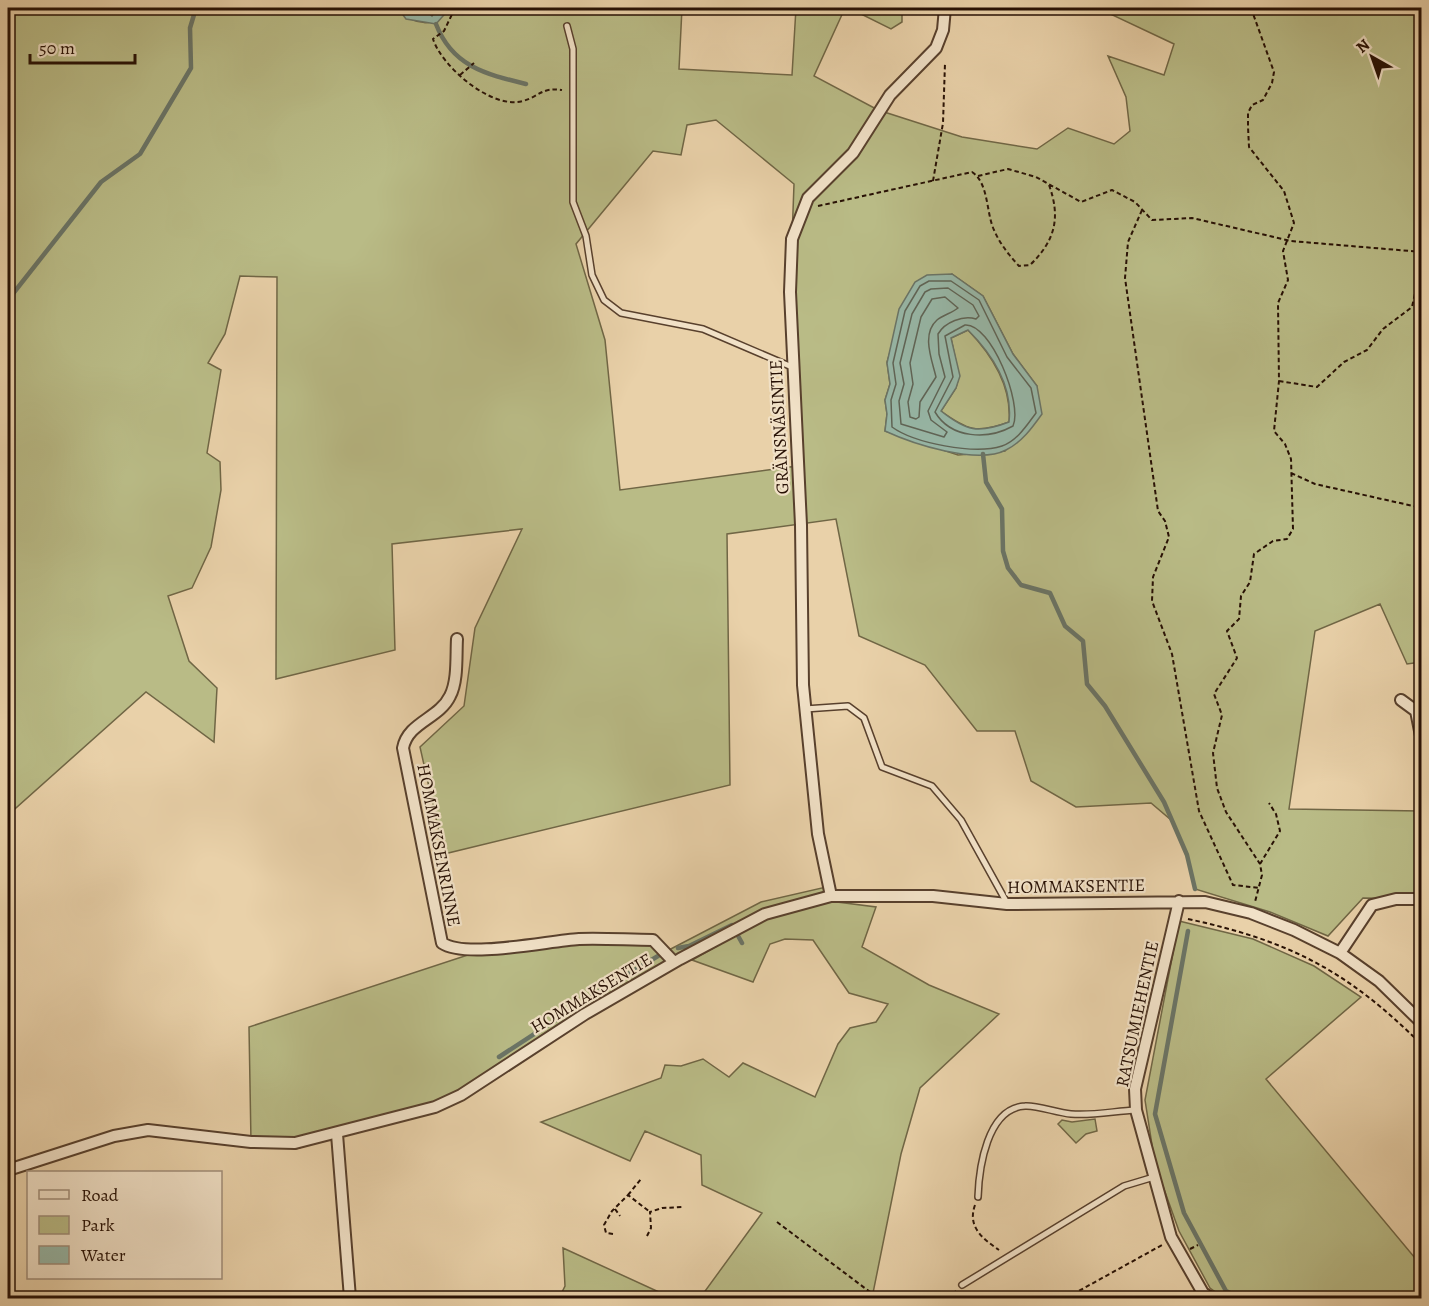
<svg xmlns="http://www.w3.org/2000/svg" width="1429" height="1306" font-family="Alegreya,serif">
<rect width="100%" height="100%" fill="#e9d1a9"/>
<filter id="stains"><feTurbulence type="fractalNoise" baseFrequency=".00333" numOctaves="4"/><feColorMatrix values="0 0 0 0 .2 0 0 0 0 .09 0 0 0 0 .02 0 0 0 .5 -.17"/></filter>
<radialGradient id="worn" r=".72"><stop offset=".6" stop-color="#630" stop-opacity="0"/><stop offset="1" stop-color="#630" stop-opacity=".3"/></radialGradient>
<path fill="#b9bb86" stroke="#706645" stroke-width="1.5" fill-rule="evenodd" d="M8,8H398C415,27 434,28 450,8H682L679,69L792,75L796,8H845L814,76L878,110L962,137L1037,149L1068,128L1114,144L1130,131L1126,97L1108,56L1164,75L1174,44L1106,12L1103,8H1421V662L1407,664L1380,604L1315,631L1289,809L1421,811V899L1363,898L1328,936L1270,912L1195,889L1187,855L1171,820L1151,803L1076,807L1031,781L1015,731H977L925,665L859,636L836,519L727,534L730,785L444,854L420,747L464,706L475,628L522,529L392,544L395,650L276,679L277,277L240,276L225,334L208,363L221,370L207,453L220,462L221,490L211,547L192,588L168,596L189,661L217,688L214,742L146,692L8,815ZM716,120L794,184L792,239L797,466L620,490L605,340L576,244L653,151L681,155L687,125ZM952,274L983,296L1013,354L1037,386L1005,451L958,455L885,431L887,414L885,400L890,384L887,362L893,342Z
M849,8H902V22L891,29Z
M968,330C992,355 1012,386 1009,422C977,434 967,430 941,411L956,388L959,376L951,338Z
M826,887L831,896L765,914L680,959L461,1095L296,1149L251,1142L249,1027L489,948L653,940L665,952L761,902Z
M829,901L876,907L862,947L929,985L999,1014L920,1088L901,1154L872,1298H700L762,1213L702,1185L701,1155L645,1131L630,1161L541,1122L661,1078L665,1065L681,1066L703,1059L729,1077L743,1063L815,1097L838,1044L850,1028L876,1022L888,1004L849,993L813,940L785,939L770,944L753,982L692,960L763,920Z
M1179,921L1253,939L1314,966L1361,997L1266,1079L1415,1258L1417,1298H1224L1210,1288L1179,1231L1155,1164L1145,1100Z
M1095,1119L1097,1131L1086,1134L1076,1143L1058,1124L1062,1120L1072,1122Z
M563,1248L672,1298H559L565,1286Z"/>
<path fill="#97b7a7" stroke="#6a7466" stroke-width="1.5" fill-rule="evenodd" d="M398,8H423L432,16L437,8H450L436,24L406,19Z
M952,274L983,296L1013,354L1037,386L1042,414C1032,428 1022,442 1006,450C977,465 913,444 885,431L887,414L885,400L890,384L887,363L899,309L915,282L927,275ZM968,330C992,354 1013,386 1009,422C978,434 966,431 941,411L956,388L960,376L951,338Z"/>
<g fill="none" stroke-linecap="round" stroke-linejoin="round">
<path stroke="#5f6456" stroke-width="1.5" d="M951,281L979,300L1007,357L1031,388L1036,413C1027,425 1017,441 1002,446C974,455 914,443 892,427L891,400L896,384L893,363L905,311L920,286L929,281Z
M948,288L973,305L979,316L976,319C963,315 945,322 938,334L939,354L945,377L928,411L931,420L947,432L944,437L901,424L899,401L904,384L900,363L912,314L925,292L931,289Z
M945,297L958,308C952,313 943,315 937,320C921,334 932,360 936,377L920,402L919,417L916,419L910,417L908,402L913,384L910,363L921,317L932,299Z
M965,325C991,323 1023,404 1013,426C988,440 951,439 935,412L953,377L945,336Z"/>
<path stroke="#6a7466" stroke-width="4.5" d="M436,24C452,66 485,74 526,84
M8,300L101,182L140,154L191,68L190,28L196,8
M983,454L986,482L1002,509L1003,551L1008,568L1021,585L1050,593L1065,626L1083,641L1087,684L1105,706L1164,802L1187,855L1195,889
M1188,931L1155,1114L1184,1213L1226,1291L1240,1298
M678,948L689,946L732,925L742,943
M610,985L658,956
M499,1057L600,991"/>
<defs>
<path id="service" d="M567,26L573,49V202L586,236L592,275L604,300L621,313L703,329L792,367
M805,709L848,706L864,718L882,767L932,786L961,820L1007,903
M978,1197C979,1168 987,1108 1025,1106C1037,1105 1057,1113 1071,1114C1092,1116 1115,1111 1136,1110
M962,1285L1124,1186L1154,1177
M1195,1298L1203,1293"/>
<path id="minor" d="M457,639C456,656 458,681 450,696C439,719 408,722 403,748L442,943C466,959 547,941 579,939C604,938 629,940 653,940L674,962
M1401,700L1416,711L1422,741
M831,896L818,834L803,685L801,525L790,292L792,239L808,198L853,153L890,95L936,48L943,30L945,8
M1179,901L1135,1089L1136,1110L1171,1237L1203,1293L1211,1298
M1340,953L1372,905L1396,899H1422
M337,1134L350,1298
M8,1170L114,1136L148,1130L251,1142L295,1143L435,1107L461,1095L585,1014L680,959L765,914L831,896H933L1007,904L1205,902L1251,913L1294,930L1340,953L1379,981L1422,1023"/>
</defs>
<use href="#service" stroke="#58402d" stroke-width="8"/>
<use href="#minor" stroke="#58402d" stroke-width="14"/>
<path stroke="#271004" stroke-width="2" stroke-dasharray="4.5 3" stroke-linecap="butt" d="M455,8L444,31L433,39C442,67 492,110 523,101C540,96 542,87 562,90
M1251,8L1274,72L1272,83L1263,100L1252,105L1248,113V127L1249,147L1284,191L1294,223L1283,251L1288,280L1278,303L1279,381L1274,431L1285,444L1291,459L1293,529L1287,539L1273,541L1254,554L1250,582L1241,596L1239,619L1227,631L1237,658L1214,694L1222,715L1213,753L1217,788L1226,812L1260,864L1262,875L1255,902
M460,75L474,63
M978,176L1008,169L1036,177L1081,202L1112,190L1135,202L1152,220L1192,218L1291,241L1422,252
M933,181L943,123L945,63
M818,206L972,172C989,183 986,213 994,230C1000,244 1009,255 1019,266L1030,265C1055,241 1061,218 1049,185
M1142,210L1128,242L1125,278L1158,511L1165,521L1169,537L1153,577L1152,601L1172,654L1199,811L1233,885L1260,888
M1279,381L1317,387L1344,362L1367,350L1383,329L1412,307L1416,289L1422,283
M1291,473L1315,484L1422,508
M1260,864L1280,831L1276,814L1269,803
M1188,919C1290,941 1348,971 1422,1045
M628,1195L641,1179
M975,1205C967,1227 983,1239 999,1250
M615,1209L620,1216
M777,1222L878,1298
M613,1234L606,1233L604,1225L612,1211L628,1195L650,1212
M647,1236L651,1228L650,1212L662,1208L683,1207
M1190,1249L1198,1245
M950,1298L956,1291
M1066,1298L1162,1245"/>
<use href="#service" stroke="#f1e1c7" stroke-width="5"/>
<use href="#minor" stroke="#f1e1c7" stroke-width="10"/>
</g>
<g text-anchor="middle" stroke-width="4.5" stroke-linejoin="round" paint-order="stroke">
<g font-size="18" fill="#271004" stroke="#f1e1c7">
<text transform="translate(779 427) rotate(-93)" y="6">GRÄNSNÄSINTIE</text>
<text transform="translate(439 845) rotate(79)" y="6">HOMMAKSENRINNE</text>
<text transform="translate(1076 886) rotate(-1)" y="6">HOMMAKSENTIE</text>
<text transform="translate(591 993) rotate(-31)" y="6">HOMMAKSENTIE</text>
<text transform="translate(1137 1014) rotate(-78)" y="6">RATSUMIEHENTIE</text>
</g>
</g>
<rect width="1429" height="1306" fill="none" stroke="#e9d1a9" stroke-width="30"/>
<rect x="9" y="9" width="1411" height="1288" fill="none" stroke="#271004" stroke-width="3"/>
<rect x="15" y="15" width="1399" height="1276" fill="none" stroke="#271004" stroke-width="1.5"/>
<rect x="27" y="1171" width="195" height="108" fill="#f1e1c7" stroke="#a08d79" stroke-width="1.5"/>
<rect x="39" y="1190" width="30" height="9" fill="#f1e1c7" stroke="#a08d79" stroke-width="1.5"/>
<text x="81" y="1201" font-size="18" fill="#271004">Road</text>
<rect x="39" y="1216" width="30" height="18" fill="#b9bb86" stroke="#a08d79" stroke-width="1.5"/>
<text x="81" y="1231" font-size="18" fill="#271004">Park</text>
<rect x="39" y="1246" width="30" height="18" fill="#97b7a7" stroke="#a08d79" stroke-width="1.5"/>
<text x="81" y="1261" font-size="18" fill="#271004">Water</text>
<g transform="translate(1372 57) rotate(320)" stroke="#f1e1c7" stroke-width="4.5" paint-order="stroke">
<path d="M0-4.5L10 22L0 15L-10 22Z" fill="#271004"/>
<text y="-9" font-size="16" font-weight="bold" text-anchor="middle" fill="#271004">N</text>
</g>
<path d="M30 54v9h105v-9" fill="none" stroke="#271004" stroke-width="3"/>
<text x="39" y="54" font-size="18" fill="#271004" stroke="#f1e1c7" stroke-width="4.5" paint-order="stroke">50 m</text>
<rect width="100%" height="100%" filter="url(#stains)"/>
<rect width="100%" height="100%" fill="url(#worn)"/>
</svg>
